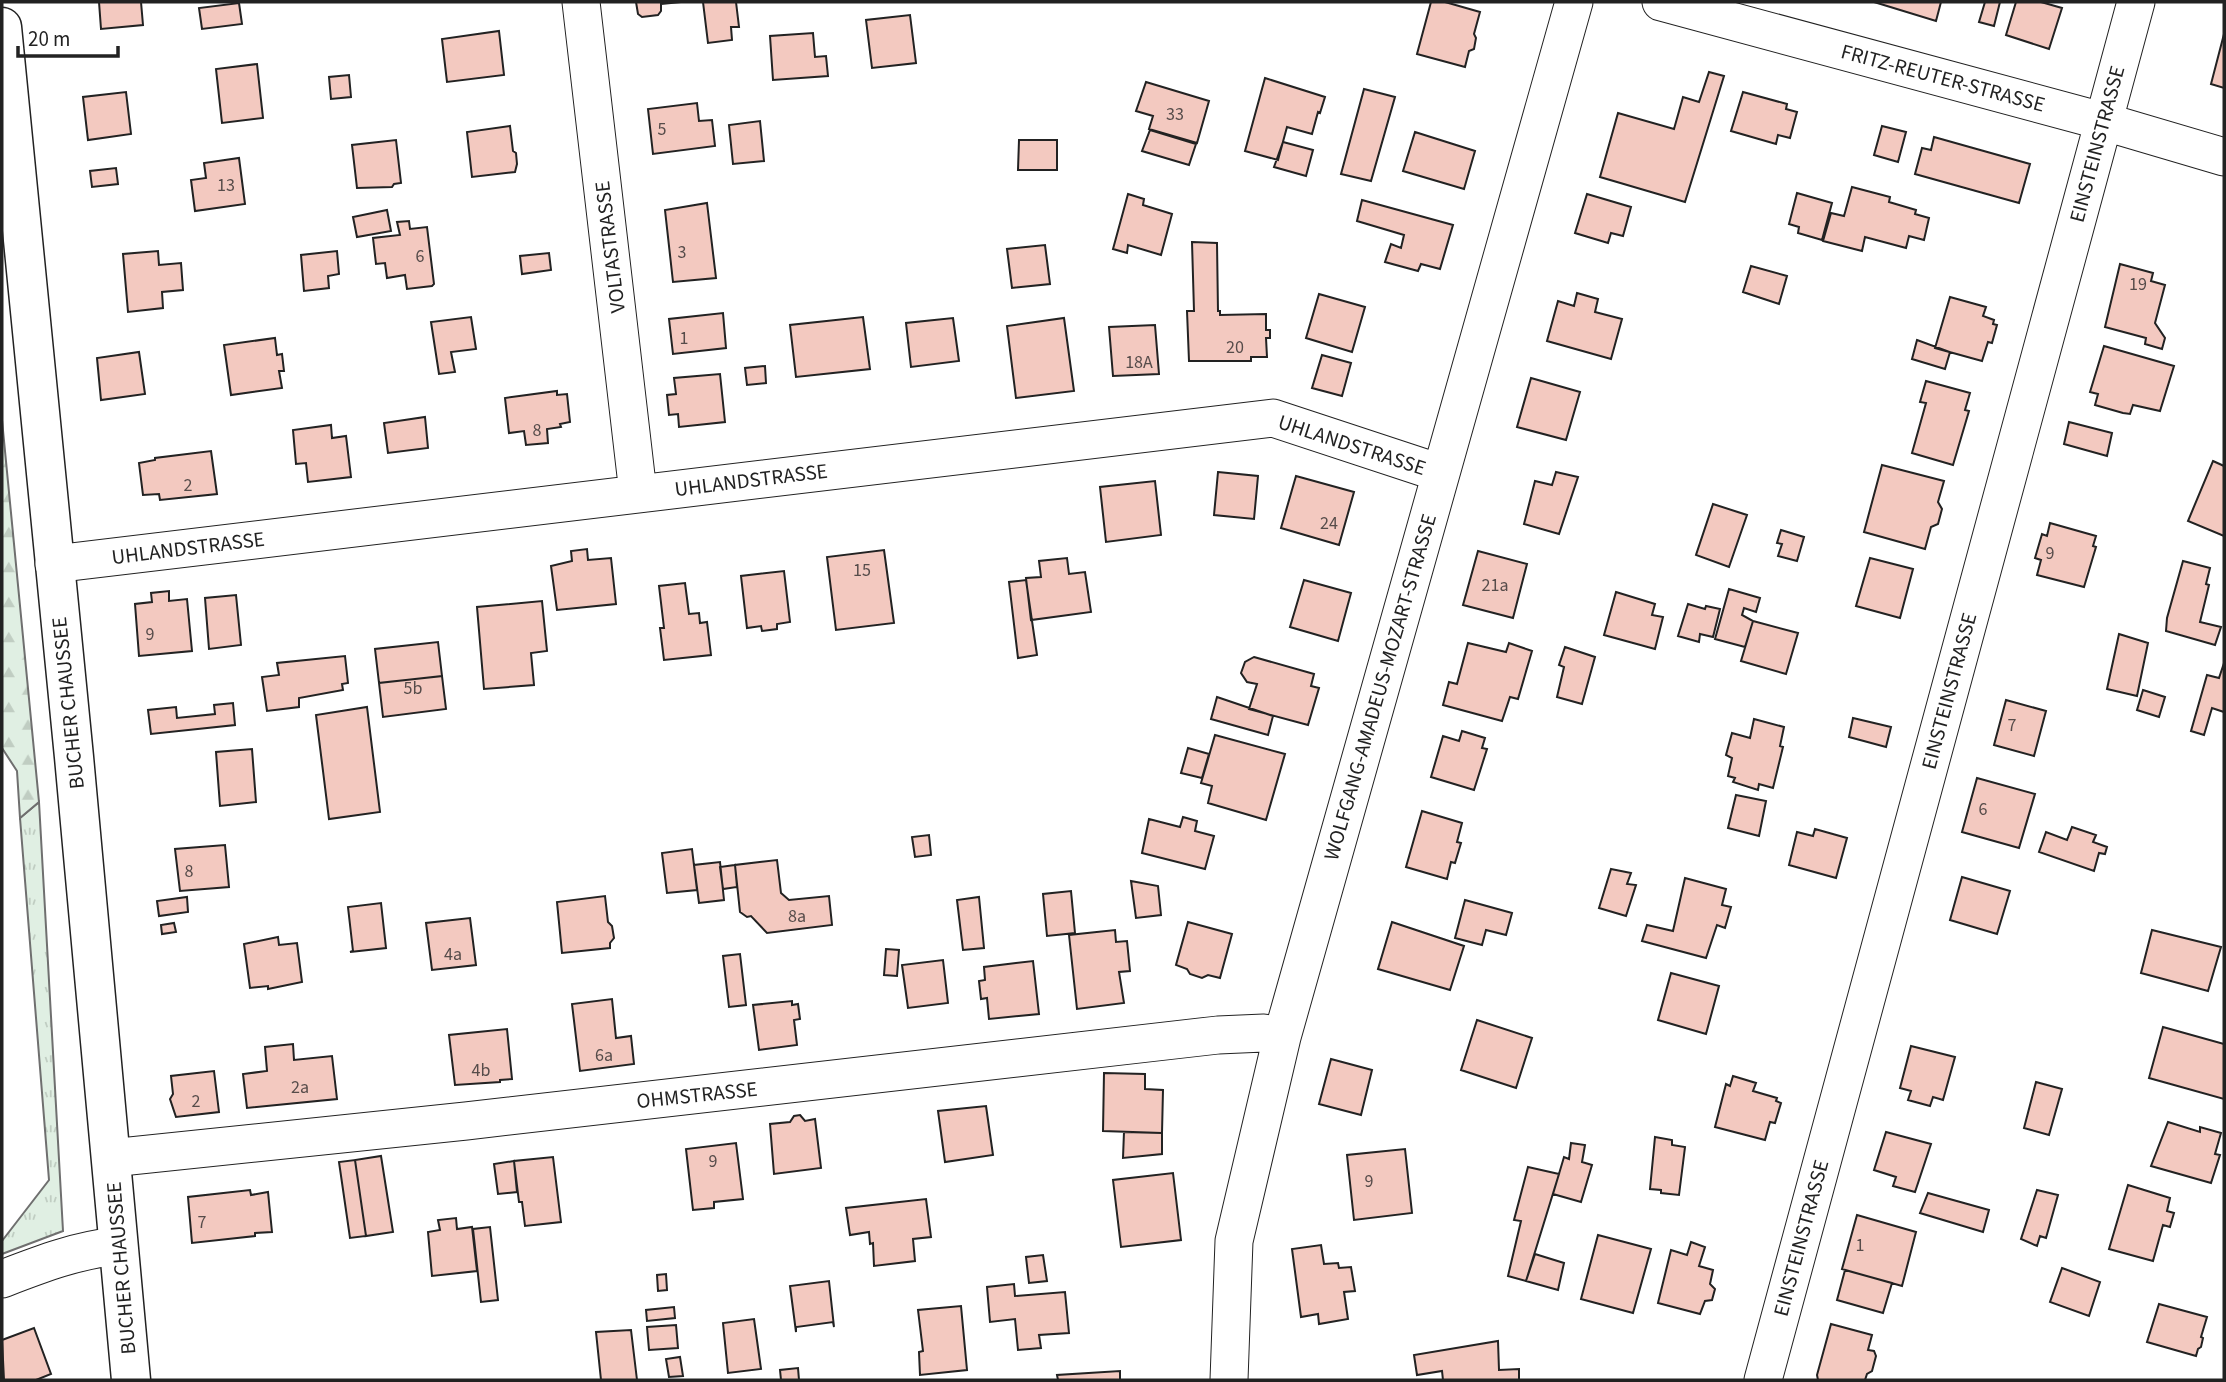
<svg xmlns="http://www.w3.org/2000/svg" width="2226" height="1382" font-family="'Source Sans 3',sans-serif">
<defs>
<pattern id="grass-tufts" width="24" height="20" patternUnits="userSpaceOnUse" patternTransform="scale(1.75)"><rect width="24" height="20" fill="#e0efe3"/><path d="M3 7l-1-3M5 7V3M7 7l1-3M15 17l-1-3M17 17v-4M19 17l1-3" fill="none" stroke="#c0cdc2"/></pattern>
<pattern id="forest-firs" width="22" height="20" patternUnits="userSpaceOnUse" patternTransform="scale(1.75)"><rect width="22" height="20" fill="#e0efe3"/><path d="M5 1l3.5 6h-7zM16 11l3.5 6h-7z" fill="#c0cdc2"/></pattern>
</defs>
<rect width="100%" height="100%" fill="#fff"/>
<path fill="url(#grass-tufts)" stroke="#6f6f6f" stroke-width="2" d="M39,802L63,1231L2,1254V1241L49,1180L20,818Z"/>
<path fill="url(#forest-firs)" stroke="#6f6f6f" stroke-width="2" d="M2,420L39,802L20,818L17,771L2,748Z"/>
<path fill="#f3c9c0" stroke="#222" stroke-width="2" d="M99,2H141L143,25L101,29Z
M636,2H681L661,4V11L658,15L642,17L638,14Z
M703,2H736L739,27H731L732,40L708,43Z
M1431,2H1445L1480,12L1474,34L1476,38L1474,49L1469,51L1465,67L1417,54Z
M1874,2H1941L1936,21Z
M1985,2H2000L1994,26L1979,22Z
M2016,2H2041L2062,8L2049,49L2006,35Z
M239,3L242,24L202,29L199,8Z
M910,15L916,63L872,68L866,20Z
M499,31L504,75L447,82L442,39Z
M813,33L815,57L826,56L828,76L773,80L770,36Z
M2224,34V88L2211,84Z
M257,64L263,118L222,123L216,69Z
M1709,72L1724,76L1685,202L1600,177L1618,113L1674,129L1683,97L1699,102Z
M349,75L351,97L331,99L329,77Z
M1265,78L1325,97L1320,113L1318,112L1312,134L1287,127L1278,160L1245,151Z
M1146,82L1209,101L1197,143L1149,129L1153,116L1136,111Z
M1364,89L1395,97L1371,181L1341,174Z
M126,92L131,134L88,140L83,97Z
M1743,92L1787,104L1786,109L1797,112L1790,138L1778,135L1776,144L1731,131Z
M697,103L699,121L712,120L715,146L653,154L648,109Z
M760,121L764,161L733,164L729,125Z
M510,126L513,151L516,153L517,164L515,172L472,177L467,132Z
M1882,126L1906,132L1898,162L1874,155Z
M1150,130L1196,144L1189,165L1142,151Z
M1415,132L1475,151L1464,189L1403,171Z
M1934,137L2030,164L2019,203L1915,174L1922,148L1931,150Z
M396,140L401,183L394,184L392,187L357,188L352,145Z
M1019,140H1057V170H1018Z
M1283,142L1313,150L1306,176L1274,167Z
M239,158L245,204L195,211L191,180L206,178L204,163Z
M116,168L118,184L92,187L90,171Z
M1852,187L1890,197L1889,202L1916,210L1915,214L1929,218L1924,240L1909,236L1906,248L1865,237L1862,251L1823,241L1831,213L1844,216Z
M1797,193L1832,203L1822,240L1798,233L1799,227L1789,224Z
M1128,194L1144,199L1143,205L1172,214L1161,255L1128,245L1127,253L1113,249Z
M1587,194L1631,207L1623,236L1611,233L1608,243L1575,233Z
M1362,200L1453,225L1440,269L1421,264L1418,271L1385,262L1391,244L1401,248L1404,235L1357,221Z
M707,203L716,278L673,282L665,210Z
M387,210L391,231L357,237L353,217Z
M409,221L410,229L427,227L434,284L432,286L407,289L405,275L387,278L385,263L376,264L373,238L400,235L397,222Z
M1192,242L1217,243L1218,311H1220V315L1266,314V330H1270V338H1266L1267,357H1251V361H1189L1187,311H1194Z
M1045,245L1050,284L1012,288L1007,249Z
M158,251L159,265L181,263L183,290L162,292L163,308L128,312L123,254Z
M337,251L339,274L328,276L329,288L304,291L301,255Z
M549,253L551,270L522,274L520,256Z
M2120,264L2153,273L2151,281L2165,285L2155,323L2165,338L2162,349L2145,344L2146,338L2105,327Z
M1751,266L1787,276L1779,304L1743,292Z
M1577,293L1598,299L1595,312L1622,319L1611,359L1547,341L1558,301L1574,306Z
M1319,294L1365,307L1352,352L1306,338Z
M1950,297L1986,307L1983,316L1994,320L1993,324L1997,325L1992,343L1988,342L1982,361L1935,348Z
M723,313L726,348L673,354L669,319Z
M471,317L476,349L451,352L455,372L439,374L431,322Z
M863,317L870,369L796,377L790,325Z
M953,318L959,361L911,367L906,323Z
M1064,318L1074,391L1016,398L1007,326Z
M1155,325L1159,374L1113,376L1109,327Z
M275,338L277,355L282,354L284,371H279L282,388L231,395L224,345Z
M1917,340L1950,352L1945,369L1912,359Z
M2104,346L2174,366L2160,411L2133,405L2130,414L2123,413L2095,405L2098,394L2090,392Z
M139,352L145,394L101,400L97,358Z
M1322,355L1351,363L1342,396L1312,388Z
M765,366L766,383L747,385L745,368Z
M720,374L725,422L679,427L678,414L669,415L667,395L676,394L674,378Z
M1531,378L1580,392L1566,440L1517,427Z
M1926,381L1970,393L1965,410L1969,411L1953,465L1912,453L1926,403L1920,402Z
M557,391V395L567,394L570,422L560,424L561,427L547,429L548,443L526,445L524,431L509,433L505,398Z
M425,417L428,448L388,453L384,423Z
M2069,422L2112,433L2107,456L2064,444Z
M331,425L332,438L346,436L351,477L308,482L306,463L296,464L293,430Z
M211,451L217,494L160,500L159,494L143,495L139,463L155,460V458Z
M2213,461L2224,466V536L2188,521Z
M1882,465L1944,481L1938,502L1942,509L1938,524L1931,527L1925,549L1864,532Z
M1218,472L1258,476L1254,519L1214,515Z
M1556,472L1578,477L1559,534L1524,524L1535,481L1552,485Z
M1296,476L1354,492L1339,545L1281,528Z
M1155,481L1161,535L1106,542L1100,487Z
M1713,504L1747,515L1729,567L1696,555Z
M2050,523L2096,536L2093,546L2096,547L2084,587L2037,575L2041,560L2035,558L2042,534L2047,536Z
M1781,530L1804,537L1797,561L1778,556L1782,544L1777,543Z
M587,549L588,560L611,558L616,604L557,610L551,566L572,561L571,551Z
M884,550L894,623L836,630L827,557Z
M1478,551L1527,564L1513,618L1463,605Z
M1067,558L1069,574L1085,572L1091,612L1031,620L1026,578L1041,577L1039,561Z
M1870,558L1913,569L1900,618L1856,606Z
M2183,561L2210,568L2206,584L2209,585L2200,622L2221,627L2215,645L2166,631L2167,618Z
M784,571L790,622L777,624V629L762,631L761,626L747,628L741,576Z
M1026,580L1037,655L1018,658L1009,582Z
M1304,580L1351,593L1338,641L1290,627Z
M685,583L689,614L699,613L700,623L707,622L711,655L664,660L660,628H664L659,586Z
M1729,589L1760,598L1756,612L1744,608L1742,615L1753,621L1745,647L1715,639Z
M169,591V601L187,599L192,651L139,656L135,604L152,602L151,593Z
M1616,592L1655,604L1652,615L1663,617L1655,649L1604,635Z
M236,595L241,645L209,649L205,598Z
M542,601L547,651L531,653L534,685L484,689L477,607Z
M1688,604L1705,609L1706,606L1720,609L1713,637L1700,634L1699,642L1678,636Z
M1753,621L1798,633L1786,674L1741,661Z
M2119,634L2148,643L2137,696L2107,689Z
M438,642L442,676L379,683L375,649Z
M1468,643L1506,652L1509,643L1532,651L1518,699L1510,697L1502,721L1443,705L1449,682L1457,684Z
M1565,647L1595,657L1582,704L1557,697L1564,667L1559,665Z
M345,656L348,683L342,684L343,690L299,698V707L267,711L262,677L279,675L277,663Z
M1254,657L1314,674L1311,686L1319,688L1308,725L1249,709L1257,684L1247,682L1241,673L1245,662Z
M2224,663V712L2212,708L2204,735L2191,731L2207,675L2219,678Z
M442,676L446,709L383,717L379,683Z
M2143,690L2165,697L2159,717L2137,710Z
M1217,697L1273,716L1268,735L1211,719Z
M2006,700L2046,711L2034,756L1994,745Z
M233,703L235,725L151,734L148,710L176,707L177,718L215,714L214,705Z
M367,707L380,812L329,819L316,715Z
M1853,718L1891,727L1886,747L1849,737Z
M1754,719L1784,727L1780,746L1783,747L1773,788L1759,784L1758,790L1733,782L1735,778L1728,776L1732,758L1726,755L1732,733L1750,738Z
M1462,731L1485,738L1482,748L1487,749L1474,790L1431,777L1443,736L1459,741Z
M1215,735L1285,754L1266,820L1208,803L1212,786L1201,783Z
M1188,748L1209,754L1202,778L1181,773Z
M252,749L256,802L220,806L216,752Z
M1977,778L2035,794L2019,848L1962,832Z
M1736,795L1766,801L1759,836L1728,828Z
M1422,811L1462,823L1457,842L1461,843L1455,863L1451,862L1447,879L1406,867Z
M1183,817L1197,821L1195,831L1214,836L1205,869L1142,853L1149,819L1180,827Z
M2072,827L2096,835L2093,842L2107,847L2105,854L2099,853L2094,871L2039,852L2046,832L2067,840Z
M1815,829L1847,838L1836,878L1789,865L1797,832L1813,836Z
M929,835L931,855L915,857L912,837Z
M225,845L229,887L180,891L175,849Z
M692,849L697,890L667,893L662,853Z
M777,860L781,893L789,900L829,896L832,925L767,933L751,916L747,917L740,912L735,865Z
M720,862L724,900L699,903L694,865Z
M735,865L737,887L723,889L720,867Z
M1611,869L1631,873L1627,884L1636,885L1626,916L1599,908Z
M1962,877L2010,891L1997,934L1950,920Z
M1685,878L1726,889L1722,905L1731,907L1725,928L1717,925L1706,958L1642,941L1647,925L1673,931Z
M1131,881L1158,886L1161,915L1136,918Z
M1071,891L1075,933L1047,936L1043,894Z
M605,896L608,922L612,926L614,938L610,943V948L562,953L557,902Z
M187,897L188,912L159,916L157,901Z
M979,897L984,948L963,950L957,900Z
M1465,900L1512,913L1506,935L1486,930L1482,945L1455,938Z
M381,903L386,948L350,952L353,951L348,907Z
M470,918L476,965L432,970L426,923Z
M1188,922L1232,934L1220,978L1208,975L1202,978L1190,974L1187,969L1176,965Z
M1392,922L1464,946L1450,990L1378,969Z
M174,923L176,932L162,934L161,925Z
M1115,930L1116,942L1127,941L1130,971L1119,972L1124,1003L1077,1009L1069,935Z
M2152,930L2221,947L2208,991L2141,973Z
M278,937L279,945L297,943L302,982L268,989V986L250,988L244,944Z
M886,949L899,950L897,976L884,975Z
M740,954L746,1005L729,1007L723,956Z
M943,960L948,1003L908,1008L902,965Z
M1033,961L1039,1014L989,1019L987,998L981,999L979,981L985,980L984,967Z
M1671,973L1719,986L1706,1034L1658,1020Z
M612,999L616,1038L631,1036L634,1064L580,1071L572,1004Z
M792,1001V1005L798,1004L800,1019L794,1020L797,1045L759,1050L753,1005Z
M1477,1020L1532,1038L1516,1088L1461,1070Z
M2163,1027L2224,1044V1099L2149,1078Z
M507,1029L512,1079L500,1080V1082L455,1085L449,1035Z
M293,1044L294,1060L332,1056L337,1099L247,1108L243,1074L267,1071L265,1047Z
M1911,1046L1955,1057L1943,1100L1933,1097L1930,1106L1908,1100L1911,1091L1900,1088Z
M1331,1059L1372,1070L1361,1115L1319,1104Z
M214,1071L219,1112L176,1117L170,1099L173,1094L171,1076Z
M1104,1073L1145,1074V1089L1163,1090L1162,1133L1103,1131Z
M1733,1076L1756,1083L1753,1091L1777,1098L1776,1101L1781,1103L1775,1123L1770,1122L1765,1140L1715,1127L1726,1084L1730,1086Z
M2036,1082L2062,1089L2049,1135L2024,1128Z
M986,1106L993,1155L945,1162L938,1111Z
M800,1115L805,1121L815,1119L821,1168L774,1174L770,1124L790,1122L794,1116Z
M2168,1122L2200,1132V1127L2221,1133L2215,1154L2220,1155L2211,1183L2151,1166Z
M1124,1132L1162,1133V1154L1123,1158Z
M1886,1132L1931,1144L1915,1192L1893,1186L1896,1177L1874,1170Z
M1655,1137L1672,1140V1145L1685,1147L1679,1195L1661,1193V1190L1650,1189Z
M736,1143L743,1199L714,1202V1208L693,1210L686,1149Z
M1571,1143L1585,1145L1582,1162L1592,1165L1581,1202L1553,1194L1564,1157L1569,1159Z
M1405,1149L1412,1213L1354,1220L1347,1155Z
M381,1156L393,1232L366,1236L355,1160Z
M553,1157L561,1222L525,1226L522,1202H519L514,1161Z
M355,1160L366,1236L350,1238L339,1162Z
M514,1161L517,1192L498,1194L494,1164Z
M1528,1167L1559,1174L1526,1281L1508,1276L1521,1221L1514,1220Z
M1173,1173L1181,1240L1121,1247L1113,1180Z
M2128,1185L2170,1198L2167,1211L2174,1213L2170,1227L2163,1225L2153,1261L2109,1249Z
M250,1190L251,1195L268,1192L272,1232L255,1233V1236L192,1243L188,1197Z
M2037,1190L2058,1195L2046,1238L2040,1236L2037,1246L2021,1239Z
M1928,1193L1989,1210L1983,1232L1920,1213Z
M926,1199L931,1237L913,1239L915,1261L874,1266L873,1243L870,1244L869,1232L850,1235L846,1208Z
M1857,1215L1916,1232L1902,1286L1842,1269Z
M456,1218L457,1229L472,1227L477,1271L432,1276L428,1232L440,1230L438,1220Z
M490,1227L498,1300L481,1302L473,1229Z
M1598,1235L1651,1249L1633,1313L1581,1299Z
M1691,1242L1705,1247L1699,1266L1713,1270L1710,1284L1715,1289L1712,1300L1705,1301L1700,1314L1658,1303L1671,1250L1687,1255Z
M1321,1245L1324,1264L1338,1263L1339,1268L1351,1267L1355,1291L1344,1292L1348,1319L1319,1324L1318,1314L1301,1317L1292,1249Z
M1535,1254L1564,1263L1558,1290L1526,1281Z
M1043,1255L1047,1281L1029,1283L1026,1257Z
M2062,1268L2100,1282L2089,1316L2050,1302Z
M1845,1270L1892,1283L1883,1313L1837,1300Z
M666,1274L667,1290L658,1291L657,1275Z
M829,1281L834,1327L833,1322L796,1327V1332L790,1286Z
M1014,1284L1015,1296L1065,1292L1069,1333L1039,1335L1041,1348L1018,1350L1015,1319L990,1322L987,1287Z
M2159,1304L2207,1317L2201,1337L2203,1338L2201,1347L2198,1349L2196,1356L2147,1342Z
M961,1306L967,1370L920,1375L919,1352L923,1351L918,1310Z
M674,1307L675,1318L647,1321L646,1310Z
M754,1319L761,1369L728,1373L723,1323Z
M1831,1324L1872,1335L1868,1350L1874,1351L1876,1356L1872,1371L1867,1374L1865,1380H1818L1817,1375Z
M676,1325L678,1348L649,1350L647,1327Z
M34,1328L51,1374L36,1380H4L2,1340Z
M631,1330L637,1380H601L596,1332Z
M1498,1341L1499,1370L1519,1369V1380H1443L1442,1371L1417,1375L1414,1355Z
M680,1357L683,1376L669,1377L666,1359Z
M798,1368L799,1380H781L780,1370Z
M1120,1371V1380H1058L1057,1375Z"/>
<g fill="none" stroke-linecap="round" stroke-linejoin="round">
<defs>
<path id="minor" d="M581,2L638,493
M1661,2L2102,121L2224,157
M54,564L1273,418L1440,473
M111,1158L466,1121L1218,1035L1264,1033L1282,1037
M2,1279C41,1264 77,1250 118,1246
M1229,1380L1234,1241L1282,1037L1574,2
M1763,1380L2136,2"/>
<path id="major" d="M2,27L74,757L131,1380"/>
</defs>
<use href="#minor" stroke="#222" stroke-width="39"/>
<use href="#major" stroke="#222" stroke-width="41"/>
<use href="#minor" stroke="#fff" stroke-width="37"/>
<use href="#major" stroke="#fff" stroke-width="38"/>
</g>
<g text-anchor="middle" stroke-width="5" stroke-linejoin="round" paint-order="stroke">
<g font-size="18" fill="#564c4a">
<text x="1175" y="120">33</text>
<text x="662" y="135">5</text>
<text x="226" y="191">13</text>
<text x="682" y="258">3</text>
<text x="420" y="262">6</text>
<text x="2138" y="290">19</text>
<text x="684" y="344">1</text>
<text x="1235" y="353">20</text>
<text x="1139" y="368">18A</text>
<text x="537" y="436">8</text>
<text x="188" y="491">2</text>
<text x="1329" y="529">24</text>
<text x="2050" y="559">9</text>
<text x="862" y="576">15</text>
<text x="1495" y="591">21a</text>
<text x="150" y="640">9</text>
<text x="413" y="694">5b</text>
<text x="2012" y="731">7</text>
<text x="1983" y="815">6</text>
<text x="189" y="877">8</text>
<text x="797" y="922">8a</text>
<text x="453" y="960">4a</text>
<text x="604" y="1061">6a</text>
<text x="481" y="1076">4b</text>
<text x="300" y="1093">2a</text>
<text x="196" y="1107">2</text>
<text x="713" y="1167">9</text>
<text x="1369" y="1187">9</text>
<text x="202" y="1228">7</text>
<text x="1860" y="1251">1</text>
</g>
<g font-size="21" fill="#222" stroke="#fff">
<text transform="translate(1943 78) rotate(15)" y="7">FRITZ-REUTER-STRASSE</text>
<text transform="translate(2097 144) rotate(-75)" y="7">EINSTEINSTRASSE</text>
<text transform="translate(610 247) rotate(-97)" y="7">VOLTASTRASSE</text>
<text transform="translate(1352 445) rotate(18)" y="7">UHLANDSTRASSE</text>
<text transform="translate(751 480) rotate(-7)" y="7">UHLANDSTRASSE</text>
<text transform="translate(188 548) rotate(-7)" y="7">UHLANDSTRASSE</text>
<text transform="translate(1380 687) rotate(-74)" y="7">WOLFGANG-AMADEUS-MOZART-STRASSE</text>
<text transform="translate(1949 691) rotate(-75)" y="7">EINSTEINSTRASSE</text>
<text transform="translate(68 703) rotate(-96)" y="7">BUCHER CHAUSSEE</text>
<text transform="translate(697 1095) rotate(-6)" y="7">OHMSTRASSE</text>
<text transform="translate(1801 1238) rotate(-75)" y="7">EINSTEINSTRASSE</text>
<text transform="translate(121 1268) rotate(-95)" y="7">BUCHER CHAUSSEE</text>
</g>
</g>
<rect width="2226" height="1382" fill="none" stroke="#222222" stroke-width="7"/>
<path d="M18 46v10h100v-10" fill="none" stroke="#222222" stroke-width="3.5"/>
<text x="28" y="46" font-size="21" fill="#222222" stroke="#ffffff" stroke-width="5" paint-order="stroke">20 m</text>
</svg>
